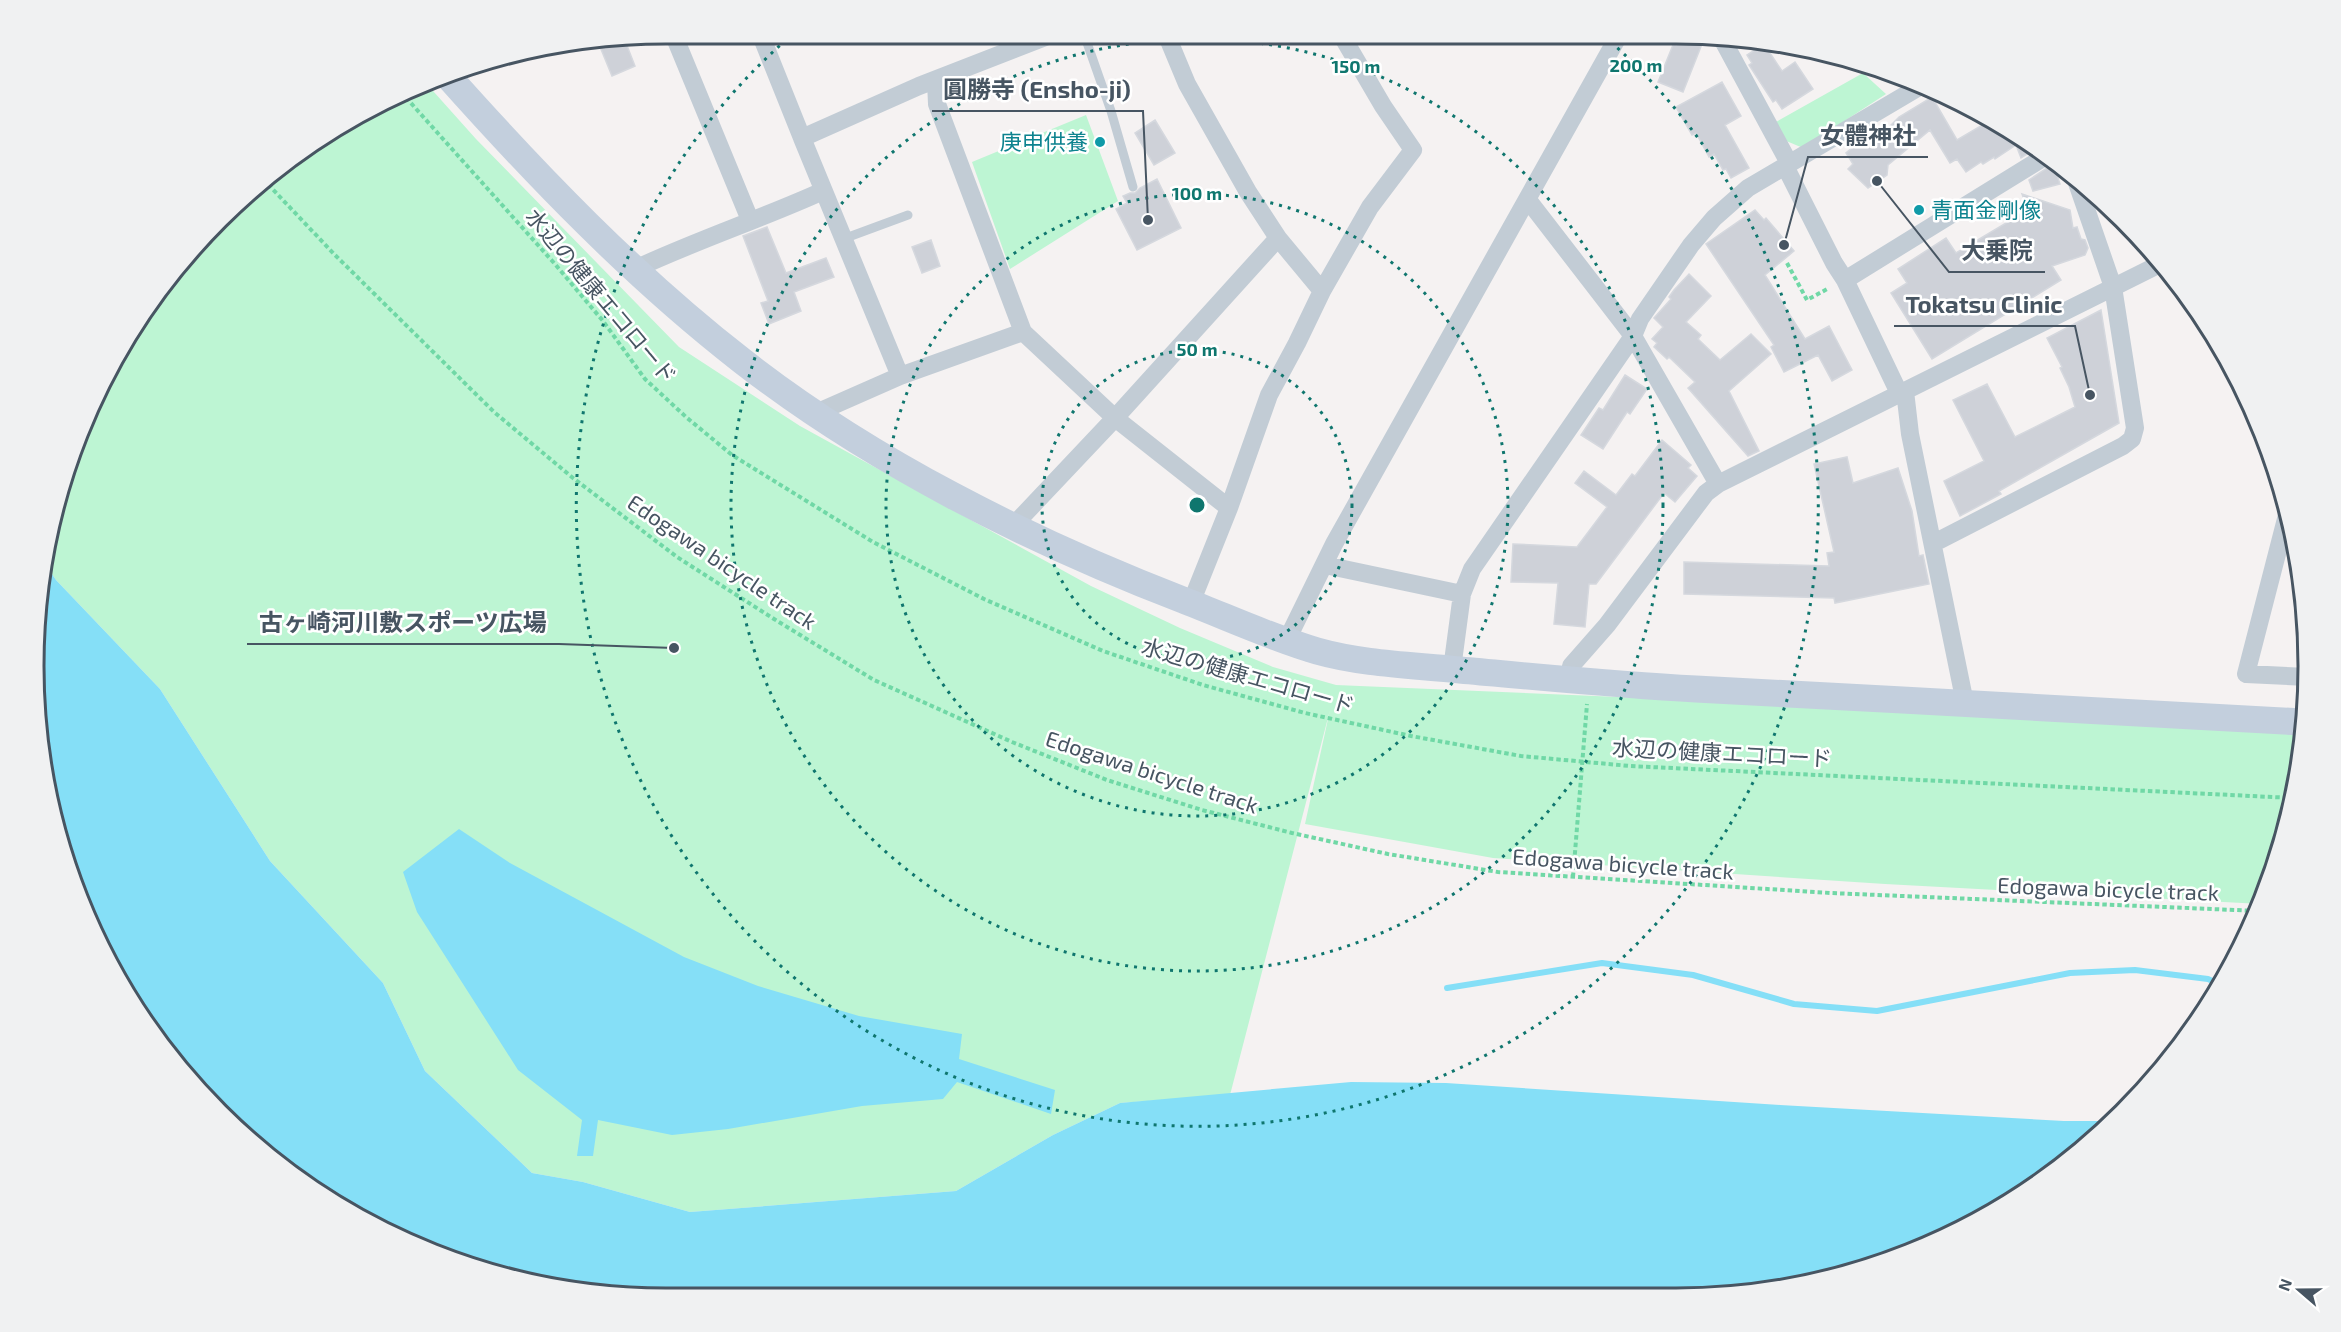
<svg xmlns="http://www.w3.org/2000/svg" width="2341" height="1332" font-family="'Exo 2','Noto Sans JP',sans-serif">
<rect width="100%" height="100%" fill="#f5f2f2"/>
<path fill="#bdf5d3" d="M1863,73L1886,94L1803,148L1784,140L1774,123Z
M425,82L476,139L679,347L800,426L1091,586L1180,628L1273,667L1336,685L2302,726L2296,789L2261,904L1885,884L1493,858L1305,824L1330,710L1230,1095L1120,1103L1053,1135L956,1191L690,1212L583,1182L532,1173L425,1071L383,983L270,861L160,689L56,580L43,561L55,502L98,386L140,314L218,219L281,164L386,98Z
M1086,115L1118,201L1010,269L972,162Z"/>
<path fill="#85dff7" d="M43,561L56,580L160,689L270,861L383,983L425,1071L532,1173L583,1182L690,1212L956,1191L1053,1135L1120,1103L1351,1082L1446,1083L1780,1105L2064,1121H2113L1992,1214L1878,1266L1717,1298H624L462,1265L315,1193L190,1083L118,983L81,908L45,790L34,707L38,584Z
M459,829L510,863L684,957L758,986L859,1016L962,1034L959,1059L1055,1090L1051,1114L957,1082L943,1099L862,1106L728,1129L672,1135L598,1120L593,1156H577L582,1120L518,1070L417,912L403,872Z"/>
<g fill="none" stroke-linecap="round" stroke-linejoin="round">
<path stroke="#85dff7" stroke-width="6" d="M1447,988L1602,963L1693,975L1794,1004L1877,1011L2070,973L2135,970L2208,979L2219,984"/>
</g>
<path fill="#ced1d8" stroke="#d5d8de" stroke-width="1.5" d="M1677,35L1702,44L1683,92L1658,82Z
M608,38H624L635,66L612,76L598,42Z
M1764,44L1782,71L1795,62L1813,89L1782,109L1776,100L1773,102L1749,65L1752,63L1747,55Z
M1722,82L1741,116L1725,125L1749,168L1731,178L1726,169L1723,170L1714,154L1709,157L1696,133L1692,135L1676,107Z
M1932,97L1957,140L1989,121L2026,140L2037,148L2021,158L2016,145L1995,159L1994,157L1983,164L1981,162L1966,172L1957,159L1950,163L1930,130L1888,165L1887,175L1868,188L1848,169L1853,164L1846,153L1858,143L1873,138L1877,139L1899,117Z
M1155,120L1175,153L1154,165L1135,133Z
M2053,164L2060,184L2033,191L2029,180Z
M1157,179L1181,228L1137,250L1116,209L1127,203L1123,196L1130,193H1135L1140,188Z
M2022,194L2070,210L2073,228L2077,227L2081,239L2085,240L2088,248L2085,255L2052,266L2061,280L1932,359L1891,293L1907,283L1898,269L1946,238L1956,253L2028,210Z
M1755,210L1764,220L1766,218L1794,251L1765,275L1805,339L1829,326L1852,370L1832,381L1818,355L1784,372L1771,347L1774,345L1706,244Z
M767,227L786,273L826,258L834,277L794,292L801,311L769,324L761,303L768,301L743,236Z
M931,240L940,266L922,273L912,247Z
M1689,274L1711,296L1686,322L1701,335L1698,339L1720,360L1751,334L1771,354L1729,391L1759,451L1748,456L1688,388L1695,382L1669,357L1667,359L1654,347L1657,343L1652,339L1663,327L1654,318L1671,299L1669,297L1674,290Z
M2101,310L2119,423L1999,491L2001,494L1960,516L1944,481L1984,461L1953,400L1987,384L2015,437L2075,407L2069,387L2060,368L2062,367L2047,338Z
M1625,375L1647,389L1630,414L1627,412L1603,449L1581,435L1599,408L1603,410Z
M1662,440L1691,465L1688,468L1697,476L1675,502L1664,493L1596,584H1589L1585,627L1554,624L1558,583L1511,582L1513,544L1577,547L1607,507L1575,483L1584,471L1616,495L1632,474L1635,476Z
M1847,457L1853,483L1898,468L1912,511L1919,556L1923,555L1929,584L1835,603L1834,598L1684,594V562L1829,566L1827,553L1834,552L1814,464Z"/>
<g fill="none" stroke-linecap="round" stroke-linejoin="round">
<path stroke="#70d8a6" stroke-width="4" stroke-dasharray="4.5 3" stroke-linecap="butt" d="M401,92L554,263L603,321L645,379L686,417L732,455L873,542L984,599L1103,651L1203,685L1305,713L1411,736L1521,756L1630,766L2293,798
M263,179L334,254L494,412L573,478L677,557L774,619L874,680L1012,742L1107,780L1202,810L1292,833L1388,854L1498,872L1831,893L2259,911
M1787,263L1807,300L1829,288
M1573,877L1587,704"/>
<path stroke="#c2ccd5" stroke-width="9" d="M1085,37L1111,111L1133,187
M843,239L908,215"/>
<path stroke="#c2ccd5" stroke-width="18" d="M1720,35L1789,163
M1167,36L1187,84L1248,192L1278,238L1322,291
M675,38L750,220
M762,38L802,138L919,86L1045,37
M936,81L937,104L1023,332L1115,418L1229,508
M802,138L900,376L816,413
M1785,166L1834,263L1845,280L1899,393
M1528,200L1633,336L1718,484
M635,269C697,240 761,219 823,191
M1845,280L2046,156
M900,376L1023,332
M1905,391L1910,434L1965,703
M2287,515L2246,674L2307,677
M1013,526L1115,418L1278,238
M1934,543L2123,446L2132,439L2135,428L2113,287L2076,180
M1325,565L1462,594
M1191,603L1229,508L1269,395L1297,343L1322,291L1370,207L1413,150L1383,106L1342,36
M1287,640L1334,544L1619,35
M1452,669L1462,594L1472,569L1633,336L1640,319L1691,245L1714,218L1748,188L1919,87
M1570,681L1571,666L1607,625L1706,493L1718,484L2160,264"/>
<path stroke="#c3cfdd" stroke-width="27" d="M446,74C537,176 633,276 741,360C870,461 1030,541 1183,600C1227,617 1272,638 1317,651C1363,664 1413,665 1460,670C1539,677 1617,685 1696,689C1898,700 2100,710 2302,722"/>
</g>
<g fill="none" stroke="#0f766e" stroke-width="3" stroke-dasharray="3 6">
<circle cx="1197" cy="505" r="155"/>
<circle cx="1197" cy="505" r="311"/>
<circle cx="1197" cy="505" r="466"/>
<path d="M1604 36A621 621 0 1 1 786 40"/>
</g>
<g fill="#0f9aa8" stroke="#fff" stroke-width="2">
<circle cx="1100" cy="142" r="6"/>
<circle cx="1919" cy="210" r="6"/>
</g>
<g text-anchor="middle" stroke-width="5" stroke-linejoin="round" paint-order="stroke">
<g font-size="22" fill="#0d838f" stroke="#fff" text-anchor="end">
<text x="1088" y="150">庚申供養</text>
<text x="1931" y="218" text-anchor="start">青面金剛像</text>
</g>
<g font-size="22" fill="#475562" stroke="#fff">
<text transform="translate(601 296) rotate(50)" y="8">水辺の健康エコロード</text>
<text transform="translate(722 562) rotate(34)" y="8">Edogawa bicycle track</text>
<text transform="translate(1248 676) rotate(16)" y="8">水辺の健康エコロード</text>
<text transform="translate(1722 753) rotate(3)" y="8">水辺の健康エコロード</text>
<text transform="translate(1152 772) rotate(18)" y="8">Edogawa bicycle track</text>
<text transform="translate(1623 864) rotate(4)" y="8">Edogawa bicycle track</text>
<text transform="translate(2108 889) rotate(2)" y="8">Edogawa bicycle track</text>
</g>
</g>
<path d="M0 0H2341V1332H0ZM666 44H1676A622 622 0 0 1 2298 666V666A622 622 0 0 1 1676 1288H666A622 622 0 0 1 44 666V666A622 622 0 0 1 666 44Z" fill="#f0f1f2" fill-rule="evenodd"/>
<path fill="none" stroke="#475562" stroke-width="3" d="M666 44H1676A622 622 0 0 1 2298 666V666A622 622 0 0 1 1676 1288H666A622 622 0 0 1 44 666V666A622 622 0 0 1 666 44Z"/>
<circle cx="1197" cy="505" r="9" fill="#0f766e" stroke="#fff" stroke-width="3"/>
<g font-size="18" text-anchor="middle" font-weight="bold" fill="#0f766e" stroke="#fff" stroke-width="5" stroke-linejoin="round" paint-order="stroke">
<text x="1636" y="72">200 m</text>
<text x="1356" y="73">150 m</text>
<text x="1197" y="200">100 m</text>
<text x="1197" y="356">50 m</text>
</g>
<path fill="none" stroke="#475562" stroke-width="2" d="M1148 220L1143 111H932M1784 245L1808 157H1928M1877 181L1949 272H2045M2090 395L2075 326H1894M674 648L559 644H247"/>
<g fill="#475562" stroke="#fff" stroke-width="2">
<circle cx="1148" cy="220" r="6"/>
<circle cx="1784" cy="245" r="6"/>
<circle cx="1877" cy="181" r="6"/>
<circle cx="2090" cy="395" r="6"/>
<circle cx="674" cy="648" r="6"/>
</g>
<g font-size="24" text-anchor="middle" font-weight="bold" fill="#475562" stroke="#fff" stroke-width="5" stroke-linejoin="round" paint-order="stroke">
<text x="1037" y="98">圓勝寺 (Ensho-ji)</text>
<text x="1868" y="144">女體神社</text>
<text x="1997" y="259">大乗院</text>
<text x="1984" y="313">Tokatsu Clinic</text>
<text x="403" y="631">古ヶ崎河川敷スポーツ広場</text>
</g>
<g transform="translate(2299 1290) rotate(290)" stroke="#ffffff" stroke-width="4.5" paint-order="stroke">
<path d="M0-4.5L10 22L0 15L-10 22Z" fill="#475562"/>
<text y="-9" font-size="16" font-weight="bold" text-anchor="middle" fill="#475562">N</text>
</g>
</svg>
